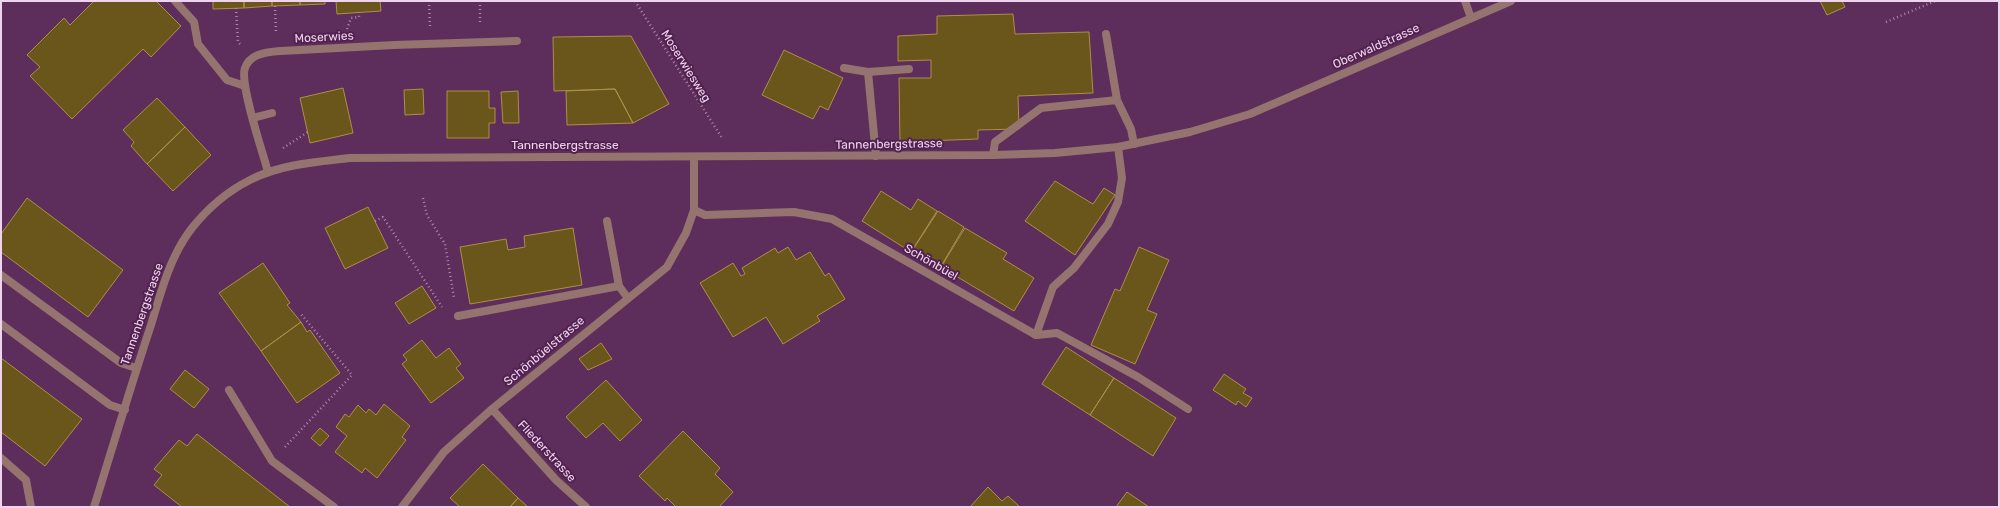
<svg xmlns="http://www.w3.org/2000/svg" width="2000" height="508" font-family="Rubik,sans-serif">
<rect width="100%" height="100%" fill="#5d2d5b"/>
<path fill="#6a551a" stroke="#ab9049" d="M94,1H156L181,26L151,57L143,49L72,119L30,76L40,67L27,55L64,18L70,25Z
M213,1H244V8L213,9Z
M244,1H272V6L244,8Z
M272,1H300V5L272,6Z
M300,1H325V4L300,5Z
M336,1H380L381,11L337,14Z
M1820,1H1842L1845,7L1827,15Z
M1013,14L1015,34L1089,32L1093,93L1018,96L1019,129L978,130V139L900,142L899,78H931V60L898,61V36L937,34V16Z
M631,36L669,104L633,123L615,89L554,91L553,37Z
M784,50L843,78L828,110L820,106L813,119L762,95Z
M343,88L353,133L310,143L300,98Z
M423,89L424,114L405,115L404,90Z
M615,89L633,123L567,125L566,91Z
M447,91H489V108H495V123H489V138H447Z
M518,91L519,123H503L501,92Z
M157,98L185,127L147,164L131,146L134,142L123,130Z
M185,127L211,155L173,191L147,164Z
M1055,181L1093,204L1104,188L1115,195L1075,255L1025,221Z
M881,191L911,210L918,199L937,211L911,252L862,221Z
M27,198L123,270L88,317L1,252V234Z
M368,207L388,248L345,269L325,228Z
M938,211L964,227L940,268L912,251Z
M573,228L582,285L470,304L460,247L506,239L508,250L525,247L524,236Z
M965,228L1007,253L1003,259L1034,278L1014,311L941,267Z
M788,247L796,260L810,252L825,276L829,273L845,299L817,316L820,321L783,344L766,317L733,337L700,283L733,263L741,276L745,274L742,268L775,248L778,253Z
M1139,247L1169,260L1147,310L1157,314L1135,364L1091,345L1115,289L1120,291Z
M263,263L290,303L287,305L301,322L261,351L219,293Z
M422,286L436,308L409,324L395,303Z
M301,322L307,332L310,330L340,373L297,403L261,351Z
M422,340L436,358L449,348L461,364L456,368L464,378L431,403L402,364L407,360L403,355Z
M601,343L612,359L588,370L579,359Z
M1066,347L1114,378L1090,415L1042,384Z
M1,358L82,419L45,466L1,432Z
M185,370L209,389L194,408L170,389Z
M1224,374L1246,389L1243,393L1252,398L1246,407L1238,401L1236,405L1213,390Z
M1114,378L1176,418L1153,456L1090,415Z
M606,380L642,420L620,441L603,423L586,438L566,417Z
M384,404L410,426L402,437L406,440L377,478L365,468L362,473L335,452L347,436L336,427L345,414L349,417L358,405L366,413L369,409L376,415Z
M320,428L329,436L320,446L311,438Z
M683,431L720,468L715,474L733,492L719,507H676L667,498L665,501L639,476Z
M197,434L290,507H182L154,485L162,475L154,469L179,440L187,446Z
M483,464L518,498L510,507H460L450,498Z
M988,487L1002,501L1008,496L1020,507H970Z
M1127,492L1149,507H1116Z
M518,498L528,507H510Z"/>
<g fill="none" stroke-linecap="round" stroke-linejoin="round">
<path stroke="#ad88ab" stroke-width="2.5" stroke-dasharray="1 3" stroke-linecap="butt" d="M429,1L430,26
M480,1V25
M635,1L722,138
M275,6L276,33
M236,8L238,42L240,44
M1886,22L1935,1
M347,29L351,18L359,17V12
M283,148L308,132
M423,198L427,215L445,244L454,298
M375,221L383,217L442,307
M285,447L352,375L300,313"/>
<path stroke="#95736e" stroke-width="8" d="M175,1L194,22L198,44L227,80L245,86
M1106,34L1117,100L1131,129L1134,144
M844,68L868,72
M253,118L272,113
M993,155L995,142L1041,108L1117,100
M876,156L868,72L909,69
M607,221L619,286
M1,275L121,363L136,368
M458,316L619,286L627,297
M1,324L110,405L125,410
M1036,335L1053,287L1074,268L1108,224L1118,202L1122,178L1118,147
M229,390L272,461L334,507
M1,458L26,480L31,507"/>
<path stroke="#95736e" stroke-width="8" d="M1465,1L1471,18
M694,157V210L705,215L794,212L832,219L1036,335L1057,333L1138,377L1188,409
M268,172C263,153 239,83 245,68C250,53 268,52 281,51L394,45L517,41
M492,409L556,480L586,507
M402,507L444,452L492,409L667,267L686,233L694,210"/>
<path stroke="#95736e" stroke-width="8" d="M94,507C113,446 131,385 151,325C161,292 170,256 192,228C208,208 228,191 250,180C281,164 316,162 350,158L993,155L1055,153L1118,147L1190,132L1250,114L1511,1"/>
</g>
<g text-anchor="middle" stroke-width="4" stroke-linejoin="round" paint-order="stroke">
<g font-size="12" fill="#f0d3ee" stroke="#512250">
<text transform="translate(324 37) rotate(-3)" y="4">Moserwies</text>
<text transform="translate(1376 46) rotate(-24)" y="4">Oberwaldstrasse</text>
<text transform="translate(686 66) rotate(58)" y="4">Moserwiesweg</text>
<text transform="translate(889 144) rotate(-1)" y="4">Tannenbergstrasse</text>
<text x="565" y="149">Tannenbergstrasse</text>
<text transform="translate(931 262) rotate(30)" y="4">Schönbüel</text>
<text transform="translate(142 314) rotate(-71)" y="4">Tannenbergstrasse</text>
<text transform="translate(544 351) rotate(-40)" y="4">Schönbüelstrasse</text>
<text transform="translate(547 451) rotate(47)" y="4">Fliederstrasse</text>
</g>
</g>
<rect width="2000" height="508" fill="none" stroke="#f0d3ee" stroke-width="4"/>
</svg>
